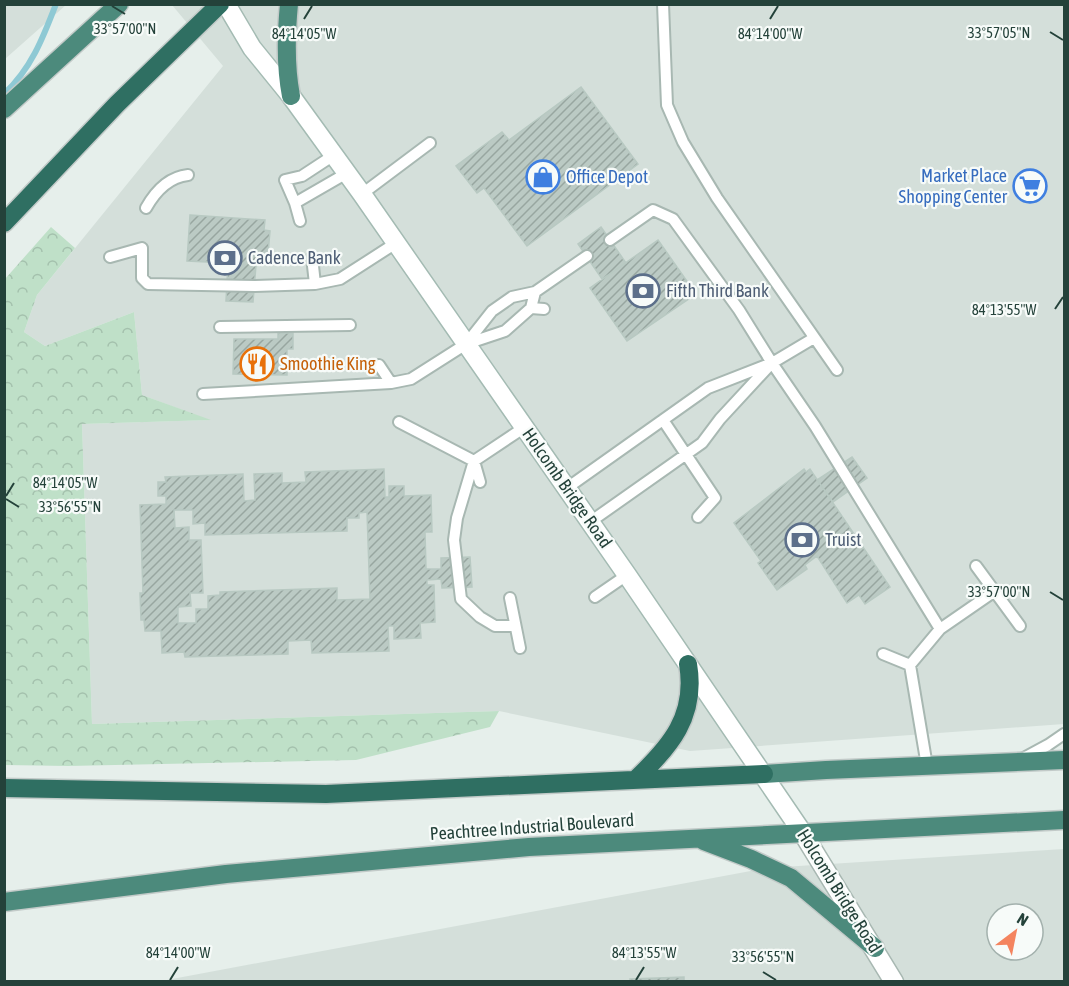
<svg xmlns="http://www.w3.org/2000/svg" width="1069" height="986" font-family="'Asap Condensed',sans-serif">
<defs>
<pattern id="forest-crowns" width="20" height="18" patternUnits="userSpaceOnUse" patternTransform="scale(1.5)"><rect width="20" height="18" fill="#bfe0c8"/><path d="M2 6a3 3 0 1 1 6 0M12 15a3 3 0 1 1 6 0" fill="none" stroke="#a4c1ad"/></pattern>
<pattern id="building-hatch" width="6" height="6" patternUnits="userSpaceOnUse" patternTransform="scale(1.5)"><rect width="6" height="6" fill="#bbcac4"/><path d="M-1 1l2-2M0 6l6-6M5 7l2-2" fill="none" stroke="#98a6a0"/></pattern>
</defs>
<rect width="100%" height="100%" fill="#e6efeb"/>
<path fill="#d4dfda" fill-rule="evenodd" d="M5,4H66V5L5,59Z
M172,5H1064V724L690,751L499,711L92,724L82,424L209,420L142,395L134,312L45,346L24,332L37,295L223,66Z
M1064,849V981L156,982L767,868ZM997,914H1033V950H997Z"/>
<path fill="url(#forest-crowns)" d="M51,227L75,248L37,295L24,332L45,346L134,312L142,395L211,420L82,424L92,724L499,711L490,727L356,760L68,766L5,765V279Z"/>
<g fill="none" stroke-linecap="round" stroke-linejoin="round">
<path stroke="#8ec9d4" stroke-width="6" d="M4,94C31,69 43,38 56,4"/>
</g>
<path fill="url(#building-hatch)" stroke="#b8c9c2" stroke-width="1.5" fill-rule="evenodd" d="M581,87L638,164L527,246L484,188L477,193L456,166L502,132L509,140Z
M190,215L265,220L264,230L270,231L268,254H263L262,265H256L253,302L226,301L228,263L187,261Z
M601,227L626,263L602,279L578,244Z
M658,240L696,294L627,341L590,288Z
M278,333H293V349H287V375L233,374L234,339H278Z
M852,457L867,478L833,502L817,480Z
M384,469L385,497H389V486H404V496L431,495L432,532H425L426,569H441V558L470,557L472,587L442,588L441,579L427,580V585H434L435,622L420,623L421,638L394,639V626H388L389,651L312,653L311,640L288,641V654L185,657L184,652L162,653L161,631H145L144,620H141L140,593H143L140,505L166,504V496H158V482H166L165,477L243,474L244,501L255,500L254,474L282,473V483L306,482L305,472ZM174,510H193V524L205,523V535L347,531V518H359V513L367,512L370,599L337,600V588L220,592V595L208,596V609H196V623H178V607L191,606L190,593H203L201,540H189V527L175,528Z
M804,469L806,472L810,469L890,587L865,604L859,595L847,603L817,556L805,565L807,569L777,590L758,563L761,561L734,523Z
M684,977V982H630V979Z"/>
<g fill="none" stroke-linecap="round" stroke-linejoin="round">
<defs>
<path id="service" d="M663,4L667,105L683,142L717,198L837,370
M362,194L430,143
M295,203L347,173
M146,208C155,192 169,177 188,175
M300,221L295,203L285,180L302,176L334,155
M610,240L653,210L673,219L739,310L772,363L815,426L940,629
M110,257L142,248V278L148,284L255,286L315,284L312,257
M315,284L340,279L396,243
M535,292L587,256
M220,327L350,325
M466,344L492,311L512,297L535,292L531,308L544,309
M379,365L391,383
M203,394L391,383L411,379L466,344L505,331L531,308
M663,420L715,498L698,517
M399,422L474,461L525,427
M474,461L457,518L454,540L461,599L480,617L495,626H515
M474,461L480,482
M567,488L708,388L772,363L814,338
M590,522L702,443L720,419L769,366
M976,566L1020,626
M595,597L627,575
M510,598L520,648
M883,654L910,665L927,766
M910,665L940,629L995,591
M1024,758L1048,745L1064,734"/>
<path id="tertiary" d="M802,832L894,982"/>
<path id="secondary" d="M226,4L252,48L291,96L362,194L627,575L802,832"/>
<path id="trunk" d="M289,4C286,35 285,65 291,96
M4,109L119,4
M764,774L826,770L1064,760
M704,841L751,859L791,878L875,948
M4,902L226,874L529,847L1064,820"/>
<path id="motorway" d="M4,223L117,104L220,4
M635,780C670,747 697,716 688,664
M4,788L326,794L764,774"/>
</defs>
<use href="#service" stroke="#a8b8b2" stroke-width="14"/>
<use href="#tertiary" stroke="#a8b8b2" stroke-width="21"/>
<use href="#secondary" stroke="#a4bbb3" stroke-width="21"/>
<use href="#trunk" stroke="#c2cac8" stroke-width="21"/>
<use href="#motorway" stroke="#c2cac8" stroke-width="21"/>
<use href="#service" stroke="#fff" stroke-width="10"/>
<use href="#tertiary" stroke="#fff" stroke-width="18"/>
<use href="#secondary" stroke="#fff" stroke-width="18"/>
<use href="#trunk" stroke="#4c8a7c" stroke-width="18"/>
<use href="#motorway" stroke="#2f6f62" stroke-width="18"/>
</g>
<path fill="none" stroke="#24423a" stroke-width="2" d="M112,6L125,14M304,19L312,6M770,19L778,6M1050,32L1063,40M1055,309L1063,297M6,496L14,483M6,499L19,507M1050,592L1063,600M763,972L776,980M170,980L178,967M636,980L644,967"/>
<defs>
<symbol id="shop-ring" viewBox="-11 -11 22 22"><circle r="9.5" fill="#f7fbf9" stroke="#3f7fe0" stroke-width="1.5"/><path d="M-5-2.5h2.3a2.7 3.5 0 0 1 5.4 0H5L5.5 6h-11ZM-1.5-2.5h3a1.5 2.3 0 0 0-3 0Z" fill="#3f7fe0"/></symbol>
<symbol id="supermarket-ring" viewBox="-11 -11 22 22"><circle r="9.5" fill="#f7fbf9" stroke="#3f7fe0" stroke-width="1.5"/><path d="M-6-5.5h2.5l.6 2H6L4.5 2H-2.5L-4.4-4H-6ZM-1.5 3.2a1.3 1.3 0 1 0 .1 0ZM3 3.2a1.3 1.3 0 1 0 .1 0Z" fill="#3f7fe0"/></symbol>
<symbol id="bank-ring" viewBox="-11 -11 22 22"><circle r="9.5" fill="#f7fbf9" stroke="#5c6f8a" stroke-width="1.5"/><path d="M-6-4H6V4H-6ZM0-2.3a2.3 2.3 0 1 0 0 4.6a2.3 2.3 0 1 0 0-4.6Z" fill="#5c6f8a"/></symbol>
<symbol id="restaurant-ring" viewBox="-11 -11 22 22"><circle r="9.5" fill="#f7fbf9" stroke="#e8710a" stroke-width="1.5"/><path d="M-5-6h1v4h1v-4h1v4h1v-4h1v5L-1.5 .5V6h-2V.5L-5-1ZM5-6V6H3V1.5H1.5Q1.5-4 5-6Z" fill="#e8710a"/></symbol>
</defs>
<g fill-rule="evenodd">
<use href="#shop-ring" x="524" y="158" width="38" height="38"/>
<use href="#supermarket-ring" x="1011" y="167" width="38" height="38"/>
<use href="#bank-ring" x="206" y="239" width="38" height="38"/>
<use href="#bank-ring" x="624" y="272" width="38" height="38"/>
<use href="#restaurant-ring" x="238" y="345" width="38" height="38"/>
<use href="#bank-ring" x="783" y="521" width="38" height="38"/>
</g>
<g text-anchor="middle" stroke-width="4.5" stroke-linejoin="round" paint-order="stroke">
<g font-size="18" fill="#366cbe" stroke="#f7fbf9" text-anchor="end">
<text x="1007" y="182">Market Place<tspan x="1007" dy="21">Shopping Center</tspan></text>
<text x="566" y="183" text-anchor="start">Office Depot</text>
</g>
<g font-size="18" fill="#4e5e75" stroke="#f7fbf9" text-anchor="start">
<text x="248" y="264">Cadence Bank</text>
<text x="666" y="297">Fifth Third Bank</text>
<text x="825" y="546">Truist</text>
</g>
<g font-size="18" fill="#c56008" stroke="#f7fbf9" text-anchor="start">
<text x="280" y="370">Smoothie King</text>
</g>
<g font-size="18" fill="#24423a" stroke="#f7fbf9">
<text transform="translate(567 488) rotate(55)" y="6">Holcomb Bridge Road</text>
<text transform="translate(532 827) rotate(-4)" y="6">Peachtree Industrial Boulevard</text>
<text transform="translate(839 891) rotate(58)" y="6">Holcomb Bridge Road</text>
</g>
</g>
<g font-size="15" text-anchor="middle" fill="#24423a" stroke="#f7fbf9" stroke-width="4.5" stroke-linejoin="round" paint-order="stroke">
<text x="125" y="34">33°57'00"N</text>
<text x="999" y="38">33°57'05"N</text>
<text x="304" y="39">84°14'05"W</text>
<text x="770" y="39">84°14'00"W</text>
<text x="1004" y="315">84°13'55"W</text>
<text x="65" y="488">84°14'05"W</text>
<text x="70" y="512">33°56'55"N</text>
<text x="999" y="597">33°57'00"N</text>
<text x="178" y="958">84°14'00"W</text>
<text x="644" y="958">84°13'55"W</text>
<text x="763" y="962">33°56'55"N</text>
</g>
<rect width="1069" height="986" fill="none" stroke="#24423a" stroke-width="12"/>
<g transform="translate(1015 932) rotate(32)"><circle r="28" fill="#f7fbf9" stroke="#a3b1ad" stroke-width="1.5"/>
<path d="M0-4.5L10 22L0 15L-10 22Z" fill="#f4845f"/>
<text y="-9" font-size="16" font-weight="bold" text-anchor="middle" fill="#24423a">N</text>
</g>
</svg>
